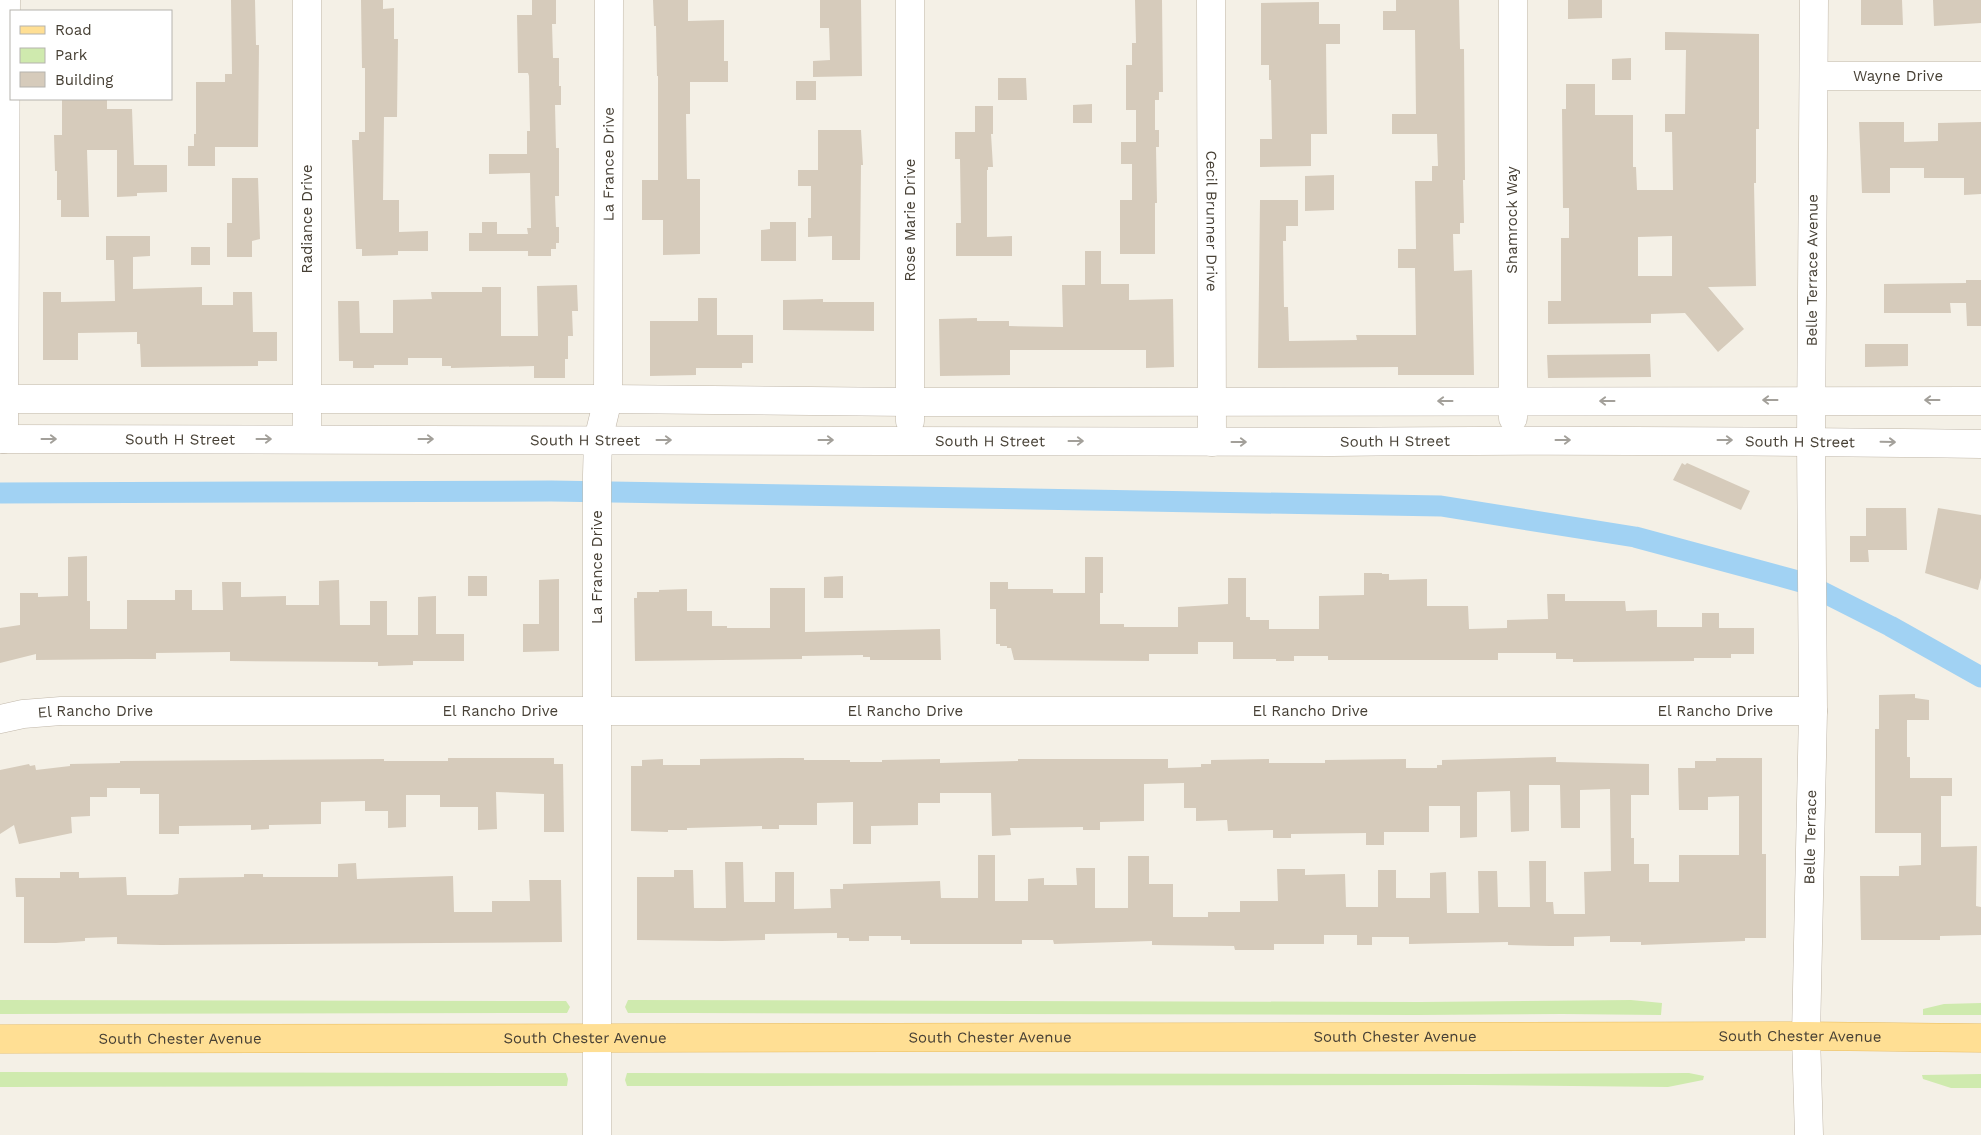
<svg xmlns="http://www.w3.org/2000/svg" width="1981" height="1135" font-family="'Work Sans',sans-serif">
<rect width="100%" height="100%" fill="#f4f0e6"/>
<path fill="#cfeaae" d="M0,1000L566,1001L570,1007L567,1013L0,1014Z
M628,1000L1420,1002L1631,1000L1662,1003L1661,1015L1562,1014L1415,1015L691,1013H628L625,1007Z
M1981,1003V1015H1923V1009L1944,1004Z
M0,1072L566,1073L568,1079L567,1086L0,1087Z
M627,1073L1486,1074L1689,1073L1704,1076L1703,1080L1668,1087L1473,1085L692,1086H627L625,1080Z
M1981,1074V1088H1951L1923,1079L1922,1075Z"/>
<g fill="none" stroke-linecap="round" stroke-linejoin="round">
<path stroke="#a1d2f3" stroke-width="21" d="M0,493L551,491L1441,506L1635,537L1805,583L1890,626L1981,677"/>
</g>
<path fill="#d6cbbb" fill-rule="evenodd" d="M231,0H255L256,45H259L258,147H215V166H188V146H194V134H196V82H225V74H232Z
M361,0H383V9L394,8V39H398L397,117H384L383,200H399V232L428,231V251H398V255L362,256V249H356L352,140H359V132H365V68H362Z
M532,0H556V24H552L553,58H559V86H561V105H555L556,148H559V196H555L556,227H559V243H556V249H551V256H528V251H469V233H482V222H497V234H528L527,228H531L530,173L489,174V154H527V131H530L529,76L528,73H518L517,15H532Z
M653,0H688V21L724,20V61H728V82H690V114H686L687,179H700V254L663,255V220H642V180H658V76H657L656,26H654Z
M820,0H861L862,76L813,77V61L830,60L829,28H820Z
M1135,0H1162L1163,92H1159V100H1155V130H1159V147H1156L1157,203H1155V254H1120V200H1132V164H1121V142H1136V110H1126V65H1132V43H1136Z
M1396,0H1459L1460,49H1464L1465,180H1463L1464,223H1460V234H1453L1454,271L1472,270L1474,375H1398V367L1258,368L1260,200H1298V226H1286V241H1283L1284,307H1288L1289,341L1357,340L1356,335H1416L1415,268H1398V249H1416L1415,181H1432V166H1438L1437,134H1392V114H1416L1415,30H1383V11H1396Z
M1568,0H1602V18L1568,19Z
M1861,0H1902L1903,25H1861Z
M1933,0H1981V23L1934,26Z
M1319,2V24H1340V44H1326L1327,134H1311V166L1260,167V139H1272L1271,80H1269V65H1261V3Z
M1665,32L1759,34V129H1756V183H1754L1756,286L1708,287L1744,329L1718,352L1685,313L1651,314V323L1548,324V301H1561V238H1569V208H1563L1562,109H1566V84H1595V115H1633V167H1636L1637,190H1673L1672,132H1665V114H1685L1686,50H1665ZM1672,236V276H1638V237Z
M1631,58V80H1612V59Z
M998,78H1026L1027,100H998Z
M796,81H816V100H796Z
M62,99H107V109H132L134,165H167V192L137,193V196L117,197V150H87L89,217H61V200H57V171H55L54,135H62Z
M1092,104V123H1073V105Z
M975,106H993V134H991L993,167H988V170H987V237L1012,236V256H956V223H961L960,159H955V132H975Z
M1859,122H1904V142L1938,141V123L1981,122V194L1964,195V178H1924V168H1890V193H1862Z
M818,130H861L863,165H861L860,260H832V236L808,237V218H811V186H798V170H818Z
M1334,175V210L1305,211V176Z
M232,178H258L260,239L252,241V257H227V223H232Z
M770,222H796V261H761V230L770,229Z
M106,236H150V256L133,257V289L202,287V305H233V292H252L253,332H277V361H258V366L141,367L140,344H137V332L78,333V360H43V292H61V302L115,301L114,260H106Z
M191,247H210V265H191Z
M1085,251H1101V284H1129V300L1173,299L1174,367L1146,368V350H1010V375L940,376L939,319L977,318V321H1009V326L1063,327L1062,285H1085Z
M1966,280H1981V326H1967L1966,303H1950L1951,313H1884V284L1966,283Z
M577,285L578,311H572L573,336H568V359H565V378H534V366L451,368V366H442V358H408V365H374V368H353V361H339L338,301H359L360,333H393V300L432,299L431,292H482V287H501V336H538L537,286Z
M698,298H717V335H753V363H742V368H696V375L650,376V321H698Z
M823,299V302H874V331L783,330V300Z
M1865,344H1908V366L1865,367Z
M1650,354L1651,377L1548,378L1547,355Z
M1682,463L1685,465L1687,463L1750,491L1741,510L1673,480Z
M1866,508H1906L1907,550H1868L1869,562H1850V536H1866Z
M1938,508L1981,515V578L1978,590L1925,573Z
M87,556V601H90V629H127V600H175V590H192V610H223L222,582H241V597L286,596V605H319V581L339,580L340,625H370V601H387V635H418V597L436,596V634H464V661H413V665L378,666V662L230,661V652L156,653V659H127L36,660V654L0,663V628L20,625V593H38V597L68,596V557Z
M1085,557H1103V593H1100V624H1124V627H1178V607L1228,604V578H1246V617H1250V620H1269V629H1319V596L1364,595V573H1382V574H1389V580L1427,579V606H1468L1469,629L1507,628V620L1548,619L1547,594H1565V601H1625L1626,611L1657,610V627H1702V613H1719V628H1754V654H1731V658H1694V661L1573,662V659H1556V653H1498V660H1328V656H1294V661H1276V659H1233V642H1198V654H1149V661L1014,660L1011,648H1007V646H1000V644H996V609H990V582H1008V589H1053V593H1085Z
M468,576H487V596H468Z
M843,576V598H824V577Z
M559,579V651L523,652V624H539V580Z
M770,588H805V632L940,629L941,660H870V657H863V655L802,656V659L635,661L634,598H637V592H659V590L687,589V611H712V626H727V628H770Z
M1915,694V698L1929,700V720H1907V757H1910V778H1952V796H1941V847L1977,846L1976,906L1981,907V935L1940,936V940H1861L1860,876H1899V866L1921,865V833H1875V729H1879V695Z
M1556,757V762L1649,764V795H1631V838H1634V864H1649V882H1679V855H1739V796L1708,797V810H1679L1678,768H1695V761H1716V758H1762V854H1766V938H1745V941L1641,945V942H1610V936L1574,937V946H1550L1508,945V942L1409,944V937H1372V945H1357V935H1324V944H1274V950H1235L1234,946L1152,945V941L1054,944L1053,940H1022V944H910V940H901V936H869V941H849V938H837V933L765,934V940L722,941L637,940V877H674V870H693L694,908H726L725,862H743L744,902H775V872H794V909L831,908L830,889H843V884L940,881L941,898H978V855H995V901H1028V879L1044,878V885H1077L1076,868H1095V908H1128V856H1149V884H1173V917H1208V912H1240V901H1278L1277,869H1305V875L1345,874L1346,907H1378V870H1396V898H1430V873L1446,872L1447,913H1479L1478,871H1497L1498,907H1530L1529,861H1546V902H1553L1554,914H1585L1584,872L1611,871L1610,789L1580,790V828H1561L1560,785H1529V831L1511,832L1510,791L1477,792V837L1460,838V806H1429V832H1384V845H1366V833L1291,834V838H1273V830L1228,831L1227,820L1196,821V808H1184V783L1144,784V821L1100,822V830H1083V827L1010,828L1011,835L992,836L991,793H940V803H918V825L871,826V844H853V802L817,803V825H779V829H762V826L687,828V830H668V832L631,831V766H642V760L663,759V765H700V759L781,758H804V760H850V762H882V760L940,759V763L1018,761V759H1168V768L1201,767V764H1211V760L1269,759V763H1325V760L1406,759V768H1437V765H1442V760Z
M448,758H554V764H563L564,832H544V794L496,792L497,829L478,830V807H440V795H406V827L388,828V811H365V801L321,802V824L269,825V829L251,830V825L179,826V834H159V794H140V788H107V797H90V816L71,817L72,833L19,844L14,825L0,834V770L29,764L30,766L35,765L36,770L70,766V764L120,763V761L384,759V761H448Z
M356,863L357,879L453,876L454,912H492V901H530L529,880H561L562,942L161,945L117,944V937L85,938V941L56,943H24V897H16L15,878H60V872H79V878L126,877L127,895H172L178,894L179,878L244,877V874H263V877H338V864Z"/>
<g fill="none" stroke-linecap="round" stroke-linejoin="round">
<defs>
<g id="minor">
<path id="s1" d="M1211,0L1212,442"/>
<path d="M1513,0V418"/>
<path id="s2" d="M1814,76H1981"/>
<path d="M0,399H608L909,402L1981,401"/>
<path d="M910,421V0"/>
<path id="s3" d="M0,439L1332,442C1548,439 1765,441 1981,444"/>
<path d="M4,439L6,0"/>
<path d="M307,439V0"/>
<path id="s4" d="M0,719L23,714L61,711H1813"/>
<path id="s5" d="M597,1135V475L598,440L608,399L609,0"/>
<path id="s6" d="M1809,1135L1806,1036L1813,711L1811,440L1814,0"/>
</g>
<g id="major">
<path id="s7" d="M0,1039L1806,1036L1981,1038"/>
</g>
</defs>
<use href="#minor" stroke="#c0b7a9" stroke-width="29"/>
<use href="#major" stroke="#e8bd61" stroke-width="29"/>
<use href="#minor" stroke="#fff" stroke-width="28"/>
<use href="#major" stroke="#ffdf94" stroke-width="28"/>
</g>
<defs><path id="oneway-shaft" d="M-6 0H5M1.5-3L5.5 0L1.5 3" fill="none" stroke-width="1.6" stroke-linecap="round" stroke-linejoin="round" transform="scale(1.25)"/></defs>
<g stroke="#a3a09a">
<use href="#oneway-shaft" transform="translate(1770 400) rotate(180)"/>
<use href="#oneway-shaft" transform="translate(1932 400) rotate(-180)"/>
<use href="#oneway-shaft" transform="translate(1445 401) rotate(-180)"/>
<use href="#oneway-shaft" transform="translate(1607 401) rotate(180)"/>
<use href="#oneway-shaft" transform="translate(49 439)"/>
<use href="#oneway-shaft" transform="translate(264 439)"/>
<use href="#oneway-shaft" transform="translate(426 439)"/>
<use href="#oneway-shaft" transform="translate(664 440)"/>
<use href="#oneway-shaft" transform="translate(826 440)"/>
<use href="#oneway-shaft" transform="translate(1563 440)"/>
<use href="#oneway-shaft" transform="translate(1725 440)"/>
<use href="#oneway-shaft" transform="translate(1076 441)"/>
<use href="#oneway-shaft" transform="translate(1239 442)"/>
<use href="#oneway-shaft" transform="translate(1888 442) rotate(1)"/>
</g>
<g text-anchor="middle" stroke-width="5" stroke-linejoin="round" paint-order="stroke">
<g font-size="15" fill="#474035" stroke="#fff">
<text dy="5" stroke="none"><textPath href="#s2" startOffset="84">Wayne Drive</textPath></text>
<text dy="5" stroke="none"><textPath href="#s5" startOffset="972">La France Drive</textPath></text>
<text transform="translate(307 219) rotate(-90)" y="5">Radiance Drive</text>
<text transform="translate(910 220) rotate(-90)" y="5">Rose Marie Drive</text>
<text transform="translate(1512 220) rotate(-90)" y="5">Shamrock Way</text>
<text dy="5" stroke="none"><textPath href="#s1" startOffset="221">Cecil Brunner Drive</textPath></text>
<text dy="5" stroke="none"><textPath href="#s6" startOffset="865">Belle Terrace Avenue</textPath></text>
<text dy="5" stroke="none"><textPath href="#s3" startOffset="180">South H Street</textPath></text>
<text dy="5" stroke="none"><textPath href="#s3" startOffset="585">South H Street</textPath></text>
<text dy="5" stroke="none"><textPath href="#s3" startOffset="990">South H Street</textPath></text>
<text dy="5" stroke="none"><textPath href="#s3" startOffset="1395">South H Street</textPath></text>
<text dy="5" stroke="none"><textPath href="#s3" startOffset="1800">South H Street</textPath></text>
<text transform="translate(597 567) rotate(-90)" y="5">La France Drive</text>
<text dy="5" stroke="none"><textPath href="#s4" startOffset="501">El Rancho Drive</textPath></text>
<text dy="5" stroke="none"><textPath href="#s4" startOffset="906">El Rancho Drive</textPath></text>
<text dy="5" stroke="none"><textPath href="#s4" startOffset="1311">El Rancho Drive</textPath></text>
<text dy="5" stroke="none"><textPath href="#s4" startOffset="1716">El Rancho Drive</textPath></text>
<text dy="5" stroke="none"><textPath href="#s4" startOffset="96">El Rancho Drive</textPath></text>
<text dy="5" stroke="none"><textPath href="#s6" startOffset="298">Belle Terrace</textPath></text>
<text dy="5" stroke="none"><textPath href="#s7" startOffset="585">South Chester Avenue</textPath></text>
<text dy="5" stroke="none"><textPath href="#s7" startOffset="990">South Chester Avenue</textPath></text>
<text dy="5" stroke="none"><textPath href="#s7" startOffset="1395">South Chester Avenue</textPath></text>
<text dy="5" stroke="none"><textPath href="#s7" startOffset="1800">South Chester Avenue</textPath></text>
<text dy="5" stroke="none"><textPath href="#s7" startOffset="180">South Chester Avenue</textPath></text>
</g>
</g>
<rect x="10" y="10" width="162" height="90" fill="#ffffff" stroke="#b5b3ae"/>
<rect x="20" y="26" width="25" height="8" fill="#ffdf94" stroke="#b5b3ae"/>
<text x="55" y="35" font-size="15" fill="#474035">Road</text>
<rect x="20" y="48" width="25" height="15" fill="#cfeaae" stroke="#b5b3ae"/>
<text x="55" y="60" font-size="15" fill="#474035">Park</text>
<rect x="20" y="72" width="25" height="15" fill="#d6cbbb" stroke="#b5b3ae"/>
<text x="55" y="85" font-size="15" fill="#474035">Building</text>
</svg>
